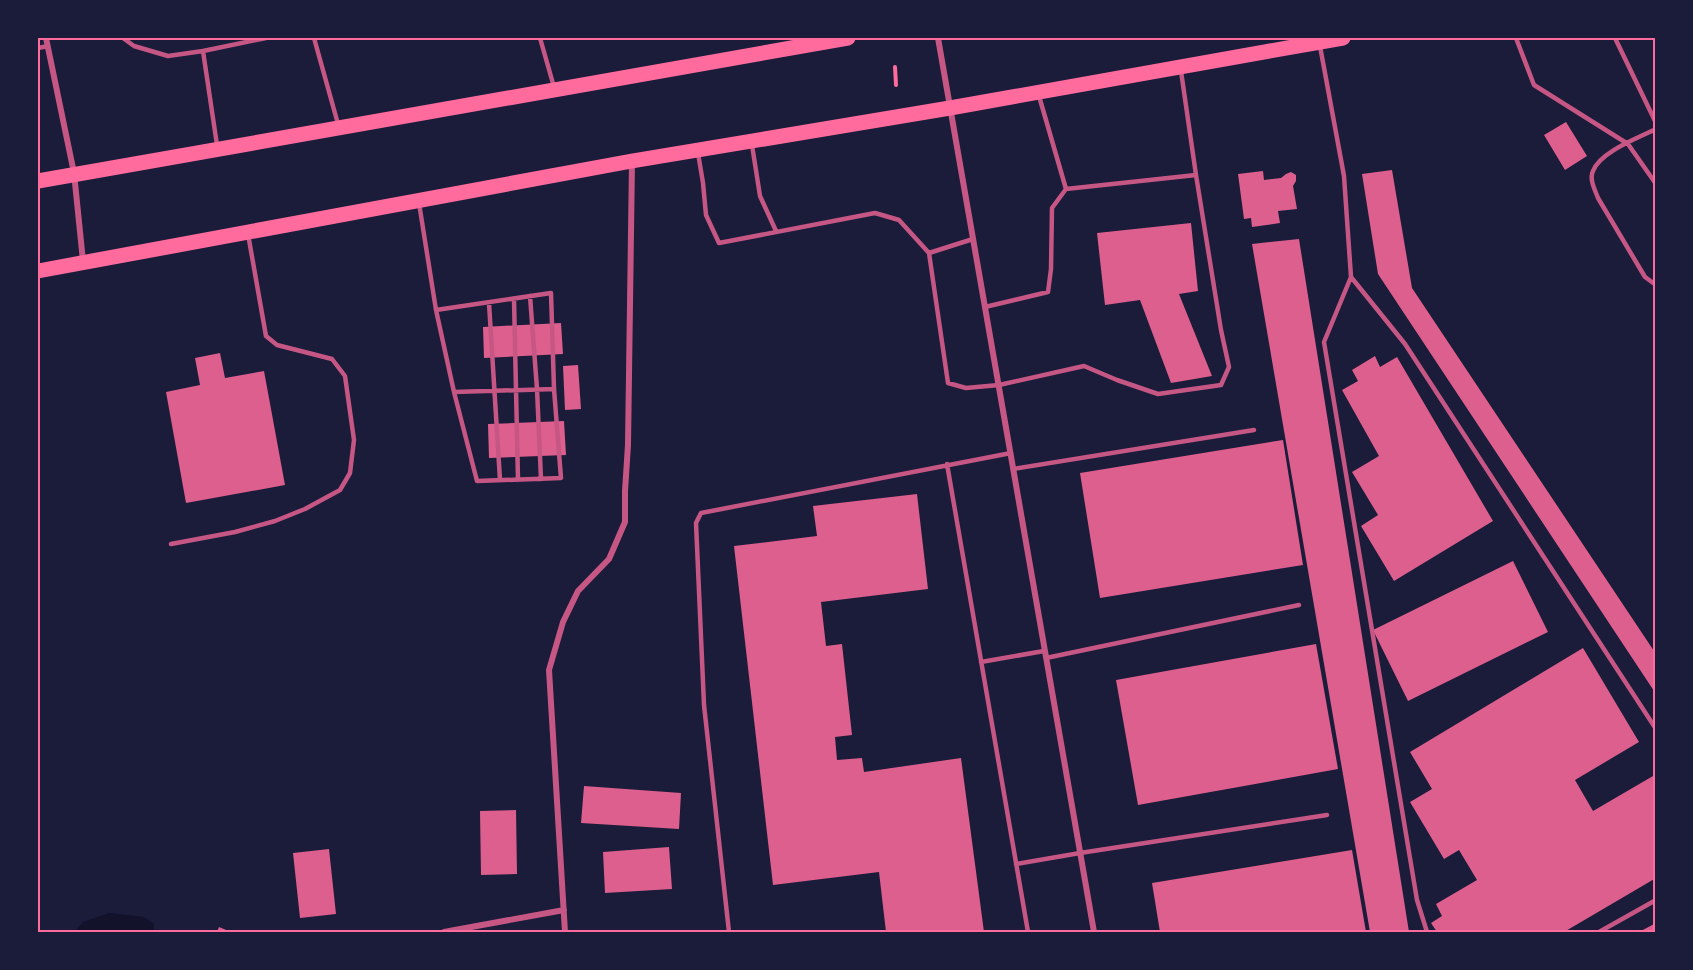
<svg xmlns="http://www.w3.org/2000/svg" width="1693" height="970" font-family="'Open Sans',sans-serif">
<rect width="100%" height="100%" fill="#1b1b3a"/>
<path fill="#12122b" d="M109,913L144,917L154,924V932H74L83,922Z"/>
<path fill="#dd5f8e" d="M1566,122L1587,156L1565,170L1544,135Z
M1392,170L1412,288L1656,654V694L1378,274L1362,174Z
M1263,171L1264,180L1281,178L1286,174L1291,172L1296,175V181L1293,186L1297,209L1278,211L1280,223L1252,227L1251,218L1244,219L1238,174Z
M1191,223L1198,291L1179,294L1212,376L1171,383L1140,300L1105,305L1097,233Z
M1299,239L1409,932H1370L1252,244Z
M561,323L563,354L484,358L483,327Z
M220,353L225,378L264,371L285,485L186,503L166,392L200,385L195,358Z
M1375,356L1380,367L1397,357L1493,521L1394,581L1361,526L1378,515L1352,472L1379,456L1342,390L1358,381L1352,370Z
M578,365L581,409L565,410L563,366Z
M564,421L566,455L489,458L488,424Z
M1283,440L1303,565L1100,598L1080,473Z
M917,494L928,589L821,602L826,646L842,644L852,735L835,737L837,760L862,758L864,772L961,758L984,932H886L879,872L773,885L734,546L817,536L813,506Z
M1513,561L1548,632L1408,701L1373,630Z
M1316,644L1338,769L1138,805L1116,680Z
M1583,648L1639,742L1575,780L1593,811L1653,776L1656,781V878L1564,932H1437L1431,923L1442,916L1436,904L1477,880L1459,850L1444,859L1410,802L1432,789L1410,752Z
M584,786L681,793L679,829L581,823Z
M516,810L517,874L481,875L480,811Z
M669,847L672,889L605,893L603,852Z
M329,849L336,914L300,918L293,853Z
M1352,850L1366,932H1160L1152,883Z
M1656,923V932H1639Z
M219,927L231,932H217Z"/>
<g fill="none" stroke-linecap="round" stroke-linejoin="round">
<path stroke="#ff6b9d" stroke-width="4" d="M895,67L896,85"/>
<path stroke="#c65784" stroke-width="4.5" d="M123,38L134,46L168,56L203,51
M314,38L338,124
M540,38L554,87
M1516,38L1534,85L1628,144L1656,184
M1615,38L1656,123
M1320,46L1344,176L1351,277L1324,342L1417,900L1427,932
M38,48L48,46
M1039,96L1066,189
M1656,129C1638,138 1600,152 1593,171C1589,179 1595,190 1598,198L1645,277L1656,285
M217,145L203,51L266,38
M752,145L760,196L776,231
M698,153L703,183L706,215L719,243L875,213L899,220L929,253
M419,203L436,310L454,392L477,481L561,478L554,389L551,293L436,310
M973,239L929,253L948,383L966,388L999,385L1084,366L1117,380L1158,394L1221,385L1229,367L1221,330L1196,175
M1351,277L1405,344L1656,729
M530,296L537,389L541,479
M514,299L518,480
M489,303L500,480
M985,307L1048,292L1051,269L1052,208L1066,189L1196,175L1181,71
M454,392L554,389
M947,464L1028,932
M1013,469L1254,430
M171,544L235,532L275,521L305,509L340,490L350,473L354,440L345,376L332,359L277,345L266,336L248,234
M1046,658L1299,605
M981,662L1044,651
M1016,864L1080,853L1327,815
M729,932L704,705L696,523L701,513L1011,453
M1599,932L1656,900"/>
<path stroke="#c65784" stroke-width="6" d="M46,38L74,173L83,261
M938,38L1094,932
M444,932L564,910
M565,932L549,670L563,622L578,591L609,559L625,522V491L628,445L632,162"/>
<path stroke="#ff6b9d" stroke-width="15" d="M38,181L848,38
M38,271L632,161L950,108L1343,38"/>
</g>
<rect width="1693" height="970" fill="none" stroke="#1b1b3a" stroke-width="78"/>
<rect x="39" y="39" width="1615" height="892" fill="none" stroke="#ff6b9d" stroke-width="2"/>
</svg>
